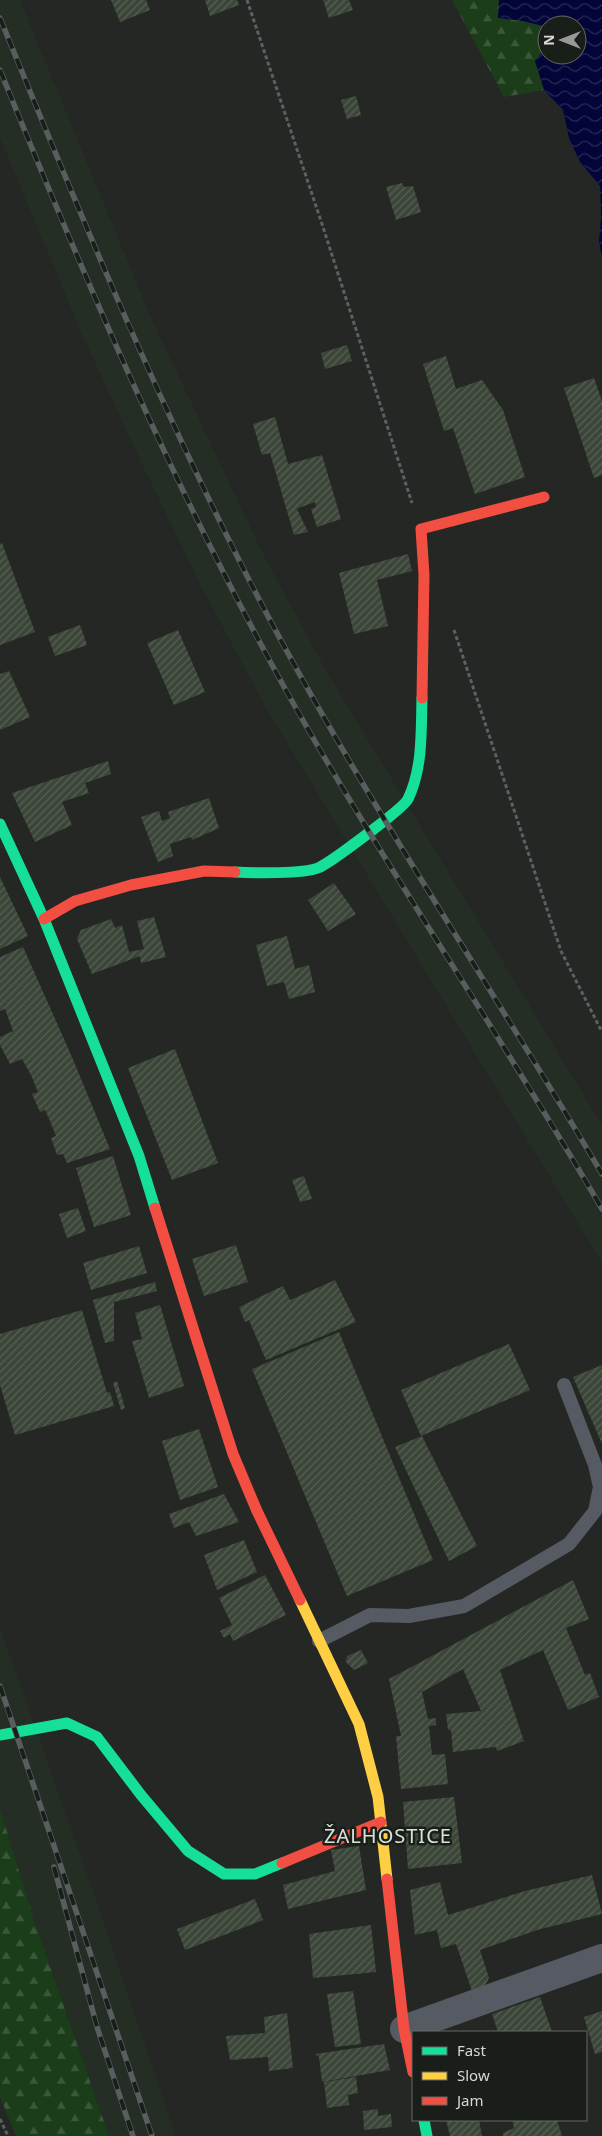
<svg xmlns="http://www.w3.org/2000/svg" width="602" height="2136" font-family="'Noto Sans',sans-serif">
<defs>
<pattern id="forest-firs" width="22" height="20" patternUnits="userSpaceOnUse" patternTransform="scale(1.25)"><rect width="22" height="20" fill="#1b3d19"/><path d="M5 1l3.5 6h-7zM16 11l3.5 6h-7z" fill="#3b583a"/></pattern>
<pattern id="water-waves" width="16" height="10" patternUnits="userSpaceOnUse" patternTransform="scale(1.25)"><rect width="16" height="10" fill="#030539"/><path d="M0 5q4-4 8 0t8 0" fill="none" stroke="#272955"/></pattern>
<pattern id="building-hatch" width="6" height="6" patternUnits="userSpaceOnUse" patternTransform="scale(1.25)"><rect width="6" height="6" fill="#3b4639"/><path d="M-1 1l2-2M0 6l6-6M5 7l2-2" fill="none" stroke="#566055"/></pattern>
</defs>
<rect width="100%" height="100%" fill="#242723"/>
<path fill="#252e24" d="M0,0H20L148,311L263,554L328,674L602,1125V1263L266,708L201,586L141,462L84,339L0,138Z
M0,1627L96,1900L176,2136H109L34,1920L0,1809Z"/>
<path fill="url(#forest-firs)" d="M452,0H499L498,18L523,21L547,27V46L535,61L544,90L504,97Z
M0,1809L34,1920L109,2136H16L0,2097Z"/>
<path fill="url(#water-waves)" d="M499,0H602V258L599,242L601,215L600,186L580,162L569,138L563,110L544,90L535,61L547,46V55H577V25H547V27L523,21L498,18Z"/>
<path fill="url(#building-hatch)" d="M111,0H146L150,10L120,22Z
M205,0H237L239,5L210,16Z
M323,0H349L353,10L329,18Z
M356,96L361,115L347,119L341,100Z
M402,183L404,187L413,186L421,212L396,220L386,187Z
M347,345L352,361L325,369L321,353Z
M446,356L456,389L482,380L503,410L525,477L475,494L453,428L444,431L423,364Z
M594,378L602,401V475L594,478L564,388Z
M275,417L288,464L322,455L341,519L317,527L311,509L316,507L315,502L301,507L297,509L308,532L294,535L270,453L262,455L253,424Z
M2,543L35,632L0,645V544Z
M408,554L412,571L377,580L388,626L354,634L339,573Z
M80,625L87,645L55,656L48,637Z
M178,630L205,692L174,705L147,643Z
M9,671L30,717L0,730V674Z
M108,761L111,774L85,783L89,793L62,802L72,825L35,842L12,793Z
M209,798L219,828L192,840L191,837L170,844L173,856L158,862L141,817L159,811L162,821L170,818L168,812Z
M0,877L28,936L0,949Z
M334,883L356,914L328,931L308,900Z
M154,917L166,957L141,963L140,956L92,974L77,939L81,930L111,919L115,928L122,925L129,952L144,949L137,921Z
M287,936L295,969L309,965L315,992L289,999L284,982L267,986L256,945Z
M23,947L72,1057L110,1149L67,1163L63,1154L57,1155L51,1138L56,1136L50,1121L45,1110L40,1112L32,1094L38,1092L31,1075L22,1059L10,1064L0,1045V1037L13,1031L5,1009L0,1011V957Z
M175,1049L218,1163L172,1180L128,1068Z
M113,1156L131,1215L94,1227L76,1168Z
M304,1176L312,1199L300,1202L292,1180Z
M78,1208L86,1231L67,1238L59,1214Z
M236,1245L248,1282L204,1296L192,1259Z
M139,1246L147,1273L91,1290L83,1263Z
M335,1280L356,1322L266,1360L249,1320L245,1322L239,1307L283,1286L290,1300Z
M155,1282L157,1291L114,1302V1341L105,1343L93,1300Z
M160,1305L184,1386L149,1398L132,1341L142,1339L135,1313Z
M82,1310L107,1393L110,1392L114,1406L15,1435L0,1385V1334Z
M339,1332L433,1560L347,1596L252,1369Z
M509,1344L530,1390L421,1436L401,1390Z
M602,1365V1444L573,1377Z
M117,1381L125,1408L121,1410L113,1383Z
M199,1429L218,1487L180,1500L162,1441Z
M422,1436L477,1546L449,1561L395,1447Z
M224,1494L239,1522L196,1536L189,1522L174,1528L169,1514Z
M244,1540L257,1572L217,1590L204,1555Z
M265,1575L286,1615L233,1641L230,1634L224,1638L220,1631L232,1625L219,1598Z
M573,1580L589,1619L566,1628L585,1675L590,1673L599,1697L568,1710L543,1650L500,1670L524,1741L497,1751L496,1747L453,1752L451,1730H448L446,1714L481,1711L463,1669L422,1692L428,1719L436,1718V1725L429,1726L432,1755L445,1754L448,1784L401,1789L396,1736H401L389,1679Z
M361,1650L368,1663L354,1670L346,1662L347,1656Z
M454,1797L462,1863L408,1869L403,1802Z
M359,1846L366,1890L288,1909L283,1885L335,1871L331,1850Z
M592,1875L602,1914L537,1930L480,1950L489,1978L484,1988L472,1991L456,1944L441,1948L437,1930L415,1935L410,1890L440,1882L448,1915L525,1891Z
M255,1899L263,1920L185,1950L177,1929Z
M371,1925L376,1972L313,1978L309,1934Z
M353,1991L361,2044L335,2047L327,1994Z
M540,1997L552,2032H498L492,2014Z
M602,2011V2052L595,2054L584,2017Z
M287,2013L293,2068L269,2071L268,2057L230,2060L226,2036L265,2033L264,2017Z
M384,2044L390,2070L322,2082L319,2057L315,2054Z
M356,2077L358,2093L348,2095L349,2105L327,2108L324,2082Z
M378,2109V2116L391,2114L392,2127L364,2130L363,2111Z
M446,2120H479L482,2136H450Z
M512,2120H557L562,2136H503V2133L514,2128Z"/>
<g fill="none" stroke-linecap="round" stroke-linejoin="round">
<path stroke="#5c6064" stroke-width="3" stroke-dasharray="4 2.5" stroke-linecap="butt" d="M247,0L322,224L412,503
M454,630L561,951L602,1032
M0,2119L8,2136"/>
<path stroke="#565b63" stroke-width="14" d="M319,1641L370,1615L409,1616L464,1606L569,1544L595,1511L600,1487L595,1465L564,1385"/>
<path stroke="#565b63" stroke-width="28" d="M404,2029L602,1958"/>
<path stroke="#16e098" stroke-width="11" d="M0,824L44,919L139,1156L155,1208
M235,872C253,873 303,874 318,868C330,863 404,808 408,799C423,768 421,731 422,698
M0,1735L67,1723L97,1737L141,1795L188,1851L224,1874H255L282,1863
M424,2120L427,2136"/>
<path stroke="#ffcf43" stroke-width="11" d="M300,1600L359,1724L378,1797L387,1879"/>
<path stroke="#f24e42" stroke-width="11" d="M422,698L424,575L421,529L544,497
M44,919L75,901L131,885L204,871L235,872
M155,1208L233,1454L257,1511L300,1600
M282,1863L381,1822
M387,1879L404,2029L413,2072"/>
<defs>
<path id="rail" d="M0,18C75,202 151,386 241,564C347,775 482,970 602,1174
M0,70C86,282 176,493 288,694C386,869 501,1035 602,1209
M0,1686L152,2136
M54,1867L97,2027L133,2136"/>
</defs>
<use href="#rail" stroke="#595d5f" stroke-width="5.5"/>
<use href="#rail" stroke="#191e19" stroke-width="4" stroke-dasharray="11" stroke-linecap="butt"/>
</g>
<g text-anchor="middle" stroke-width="5" stroke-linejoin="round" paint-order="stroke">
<g font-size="20" letter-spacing="1" fill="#dae1d9" stroke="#191e19">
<text x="388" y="1843">ŽALHOSTICE</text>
</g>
</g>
<rect x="412" y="2031" width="175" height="90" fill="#191e19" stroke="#646964"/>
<rect x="422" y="2047" width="25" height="8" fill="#16e098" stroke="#646964"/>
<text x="457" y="2056" font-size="15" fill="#d5d9d5">Fast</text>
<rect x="422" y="2072" width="25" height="8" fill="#ffcf43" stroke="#646964"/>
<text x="457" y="2081" font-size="15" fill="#d5d9d5">Slow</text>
<rect x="422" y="2097" width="25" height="8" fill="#f24e42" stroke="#646964"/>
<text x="457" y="2106" font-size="15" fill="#d5d9d5">Jam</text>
<g transform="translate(562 40) rotate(270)"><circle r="24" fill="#191e19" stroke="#646964"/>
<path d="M0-4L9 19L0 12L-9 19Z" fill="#979b97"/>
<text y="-8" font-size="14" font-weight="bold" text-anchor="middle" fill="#d5d9d5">N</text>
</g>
</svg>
